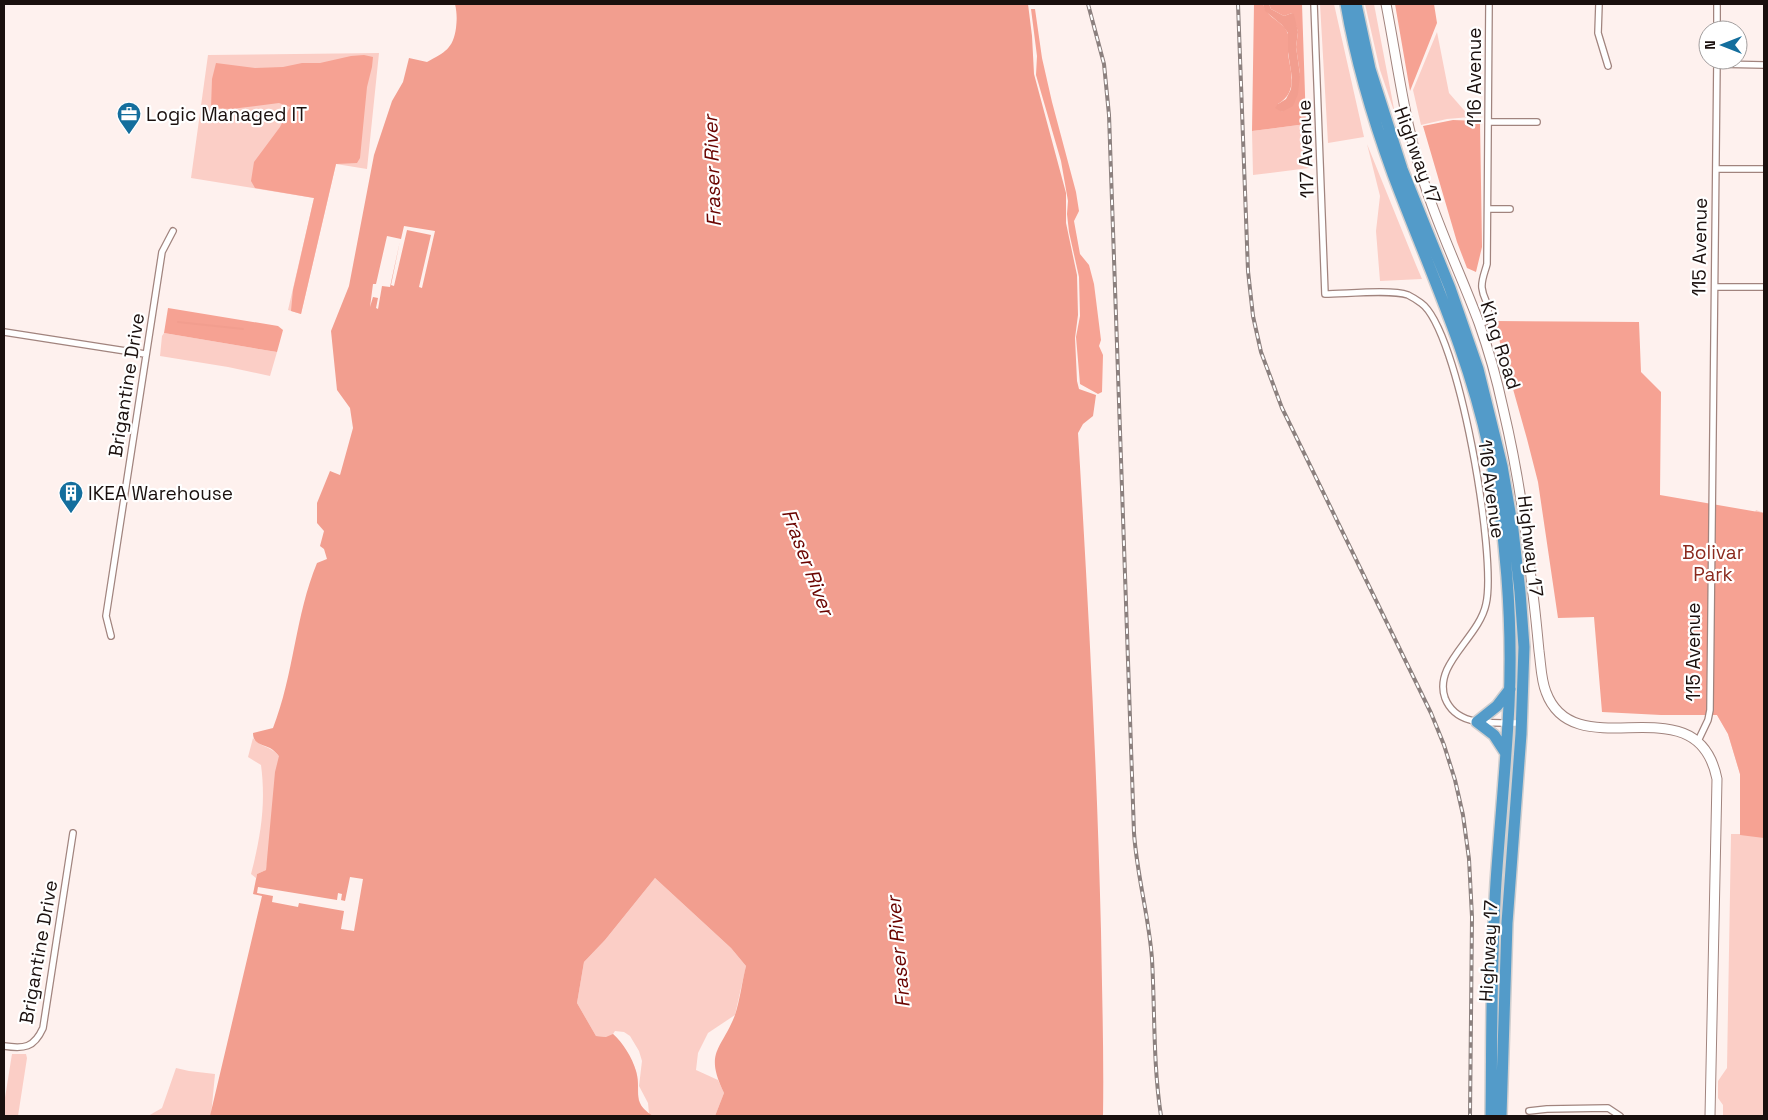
<svg xmlns="http://www.w3.org/2000/svg" width="1768" height="1120" font-family="'Space Grotesk',sans-serif">
<rect width="100%" height="100%" fill="#fef1ee"/>
<path fill="#fbcec6" fill-rule="evenodd" d="M1320,4H1334L1364,137L1328,143Z
M1365,4H1374L1395,114L1380,70Z
M1437,32L1449,93L1470,117L1447,119L1421,125L1413,90Z
M379,53L367,169L336,164L301,314L288,310L314,198L191,178L208,55Z
M1306,124L1309,168L1253,175L1252,131Z
M1367,144L1416,265L1422,279L1380,281L1376,231L1380,196Z
M164,333L277,352L270,376L228,367L160,356L162,336Z
M1756,510L1764,513V1116H1723V1105L1718,1098V1081L1727,1068L1731,834H1740V774L1728,734L1717,715H1661Z
M289,715L266,870L257,874L256,878L251,874C261,836 266,803 261,765L248,757L253,738C260,747 270,746 278,755Z
M655,878L731,948L746,966L735,1015L708,1033L698,1053L696,1070L718,1080L724,1093L715,1116H630L606,1037L596,1036L577,1003L584,962L605,940ZM615,1031L624,1032L630,1036L639,1051L642,1061L639,1086L648,1103L649,1114C633,1104 641,1086 636,1071C631,1057 623,1044 613,1034Z
M12,1054H26L27,1058L18,1116H4V1104Z
M176,1068L189,1071L215,1074L211,1116H148L162,1108Z"/>
<path fill="#f6a293" d="M1254,4H1263C1267,19 1284,21 1288,34C1289,39 1288,47 1288,54C1291,73 1298,92 1278,104L1282,112L1300,74L1296,47L1298,32L1292,13L1284,16L1271,9L1269,4H1302L1306,124L1252,131Z
M1395,4H1434L1437,23L1410,91Z
M1031,9H1035L1042,58L1052,102L1076,192L1079,211L1074,221L1080,254L1089,265L1094,284L1101,340L1099,346L1103,355L1102,392L1098,394L1080,384L1076,337L1080,316L1079,277L1069,232L1067,214L1068,201L1061,161L1036,75L1037,56Z
M364,55L373,57L372,67L367,87L360,158L357,163L336,164L301,314L291,311L293,290L314,198L255,188L251,181L254,162L280,127L290,107L279,103L231,109L211,108L212,79L216,63L255,68L283,67L302,63H320L351,56Z
M1453,120L1480,121L1482,247L1476,272L1467,268L1457,242L1423,126Z
M168,308L278,326L283,330L277,352L164,333Z
M1494,321L1639,322L1641,372L1661,392L1660,495L1764,513V838L1740,835V774L1728,734L1717,715H1661L1602,712L1594,617L1558,618L1538,482L1527,439Z"/>
<path fill="#f29e8f" d="M455,4H1028L1032,36L1034,74L1066,193V223L1077,275L1078,315L1075,338L1077,381L1079,389L1096,395L1093,416L1083,424L1078,433C1088,599 1097,765 1101,931C1102,993 1104,1055 1103,1116H715L724,1093C704,1051 721,1051 735,1015C740,1000 742,982 746,966L731,948L655,878L605,940L584,962L577,1003L596,1036L606,1037L613,1034C623,1043 632,1057 636,1071C642,1092 630,1101 653,1116H210L262,896L253,894L257,874L266,870L275,772L279,756C276,753 274,750 270,748C262,744 253,744 253,733L273,728C294,675 295,616 317,563L327,559L324,549L320,546L324,531L317,523V503L330,471L340,475L353,428L350,408L337,390L331,331L349,286L374,155L392,101L403,82L409,58L427,62C445,52 453,49 456,28C457,19 457,13 455,4Z
M1263,4H1269L1271,9L1284,16L1292,13L1294,14L1298,32L1296,47L1300,74L1298,94L1293,106L1282,112L1275,108L1278,104L1286,99L1291,89L1292,78L1288,52V33L1282,25L1265,11Z"/>
<path fill="#fef1ee" d="M404,226L435,231L422,288L419,287L431,235L407,230L394,286L391,285L400,241L390,287L382,286L378,309L376,308L378,298L373,297L370,307L373,284H376L387,236L401,239Z
M350,877L363,879L354,931L341,929L344,911L299,903L298,907L272,902L273,896L257,893L258,887L337,900L338,893L342,894L341,900L345,901Z"/>
<g fill="none" stroke-linecap="round" stroke-linejoin="round">
<path stroke="#f29e8f" stroke-width="2" d="M178,322L243,329"/>
<defs>
<path id="street" d="M1314,4L1325,294C1345,294 1391,289 1408,295C1412,297 1417,300 1421,303C1459,330 1497,558 1486,604C1479,638 1433,664 1445,698C1457,729 1495,722 1522,723
M1599,4L1598,33L1608,66
M1717,30V4
M1717,64L1764,65
M1489,122H1537
M1716,169H1764
M1488,209H1510
M1715,287H1764
M1479,324L1485,322C1493,303 1484,304 1482,288C1481,280 1485,272 1487,264L1489,4
M4,332L145,354
M111,636L106,616L162,252L173,231
M1698,741L1708,720L1710,710L1717,60
M4,1046C24,1049 34,1048 43,1028L73,833
M1529,1111L1547,1109L1608,1108L1620,1116"/>
<path id="secondary" d="M1386,4C1398,65 1406,135 1428,194C1443,238 1463,280 1479,323C1489,351 1497,380 1503,408C1517,467 1526,526 1532,587C1535,608 1537,630 1539,651C1541,665 1541,680 1546,692C1575,771 1697,679 1717,779L1710,1116"/>
<path id="highway" d="M1346,4C1356,62 1373,119 1393,174C1428,267 1468,351 1489,449C1506,529 1513,623 1509,705C1506,764 1500,823 1496,882C1491,960 1492,1038 1491,1116
M1356,4L1370,69L1402,169L1450,288L1478,369L1502,466L1513,530L1520,592L1524,647L1521,734L1507,923L1501,1116
M1505,752L1494,735L1477,722L1497,706L1510,689"/>
</defs>
<use href="#street" stroke="#a1847e" stroke-width="8"/>
<use href="#secondary" stroke="#a1847e" stroke-width="11"/>
<use href="#highway" stroke="#d1cfcf" stroke-width="14"/>
<use href="#street" stroke="#fff" stroke-width="5.5"/>
<use href="#secondary" stroke="#fff" stroke-width="9"/>
<use href="#highway" stroke="#539bc9" stroke-width="11"/>
<defs>
<path id="rail" d="M1088,4L1104,64L1109,115L1134,833C1137,876 1149,917 1152,959C1155,1012 1153,1064 1161,1116
M1238,4L1248,271L1253,316L1261,352L1282,408L1431,713L1444,745L1455,780L1463,815L1469,859L1472,917L1470,1116"/>
</defs>
<use href="#rail" stroke="#8c807e" stroke-width="4"/>
<use href="#rail" stroke="#fff" stroke-width="2" stroke-dasharray="5.5" stroke-linecap="butt"/>
</g>
<defs>
<symbol id="office-pin" viewBox="-11 -11 22 30"><path d="M0 17L-7.5 6A9.5 9.5 0 1 1 7.5 6Z" fill="#146e9d" stroke="#fff"/><path d="M-6-3h4V-5.5h4V-3h4V5H-6ZM-1-4.5V-3h2v-1.5ZM-6 0V1H6V0Z" fill="#fff"/></symbol>
<symbol id="building-pin" viewBox="-11 -11 22 30"><path d="M0 17L-7.5 6A9.5 9.5 0 1 1 7.5 6Z" fill="#146e9d" stroke="#fff"/><path d="M-4-6H4V6H1V3H-1V6H-4ZM-2.5-4.3h1.7v1.8h-1.7ZM.8-4.3h1.7v1.8H.8ZM-2.5-1h1.7V.8h-1.7ZM.8-1h1.7V.8H.8Z" fill="#fff"/></symbol>
</defs>
<g fill-rule="evenodd">
<use href="#office-pin" x="115" y="100" width="28" height="38"/>
<use href="#building-pin" x="57" y="479" width="28" height="38"/>
</g>
<g text-anchor="middle" stroke-width="4.5" stroke-linejoin="round" paint-order="stroke">
<g font-size="19" fill="#1a100e" stroke="#fff">
<text transform="translate(1474 77) rotate(-90)" y="7">116 Avenue</text>
<text transform="translate(1305 149) rotate(-92)" y="7">117 Avenue</text>
<text transform="translate(1418 155) rotate(70)" y="7">Highway 17</text>
<text transform="translate(1699 247) rotate(-89)" y="7">115 Avenue</text>
<text transform="translate(1501 345) rotate(72)" y="7">King Road</text>
<text transform="translate(126 385) rotate(-81)" y="7">Brigantine Drive</text>
<text transform="translate(1492 489) rotate(82)" y="7">116 Avenue</text>
<text transform="translate(1531 546) rotate(83)" y="7">Highway 17</text>
<text transform="translate(1693 652) rotate(-90)" y="7">115 Avenue</text>
<text transform="translate(1488 951) rotate(-87)" y="7">Highway 17</text>
<text transform="translate(38 952) rotate(-80)" y="7">Brigantine Drive</text>
</g>
<g font-size="19" fill="#1a100e" stroke="#fff" text-anchor="start">
<text x="146" y="121">Logic Managed IT</text>
<text x="88" y="500">IKEA Warehouse</text>
</g>
<g font-size="19" fill="#8b2a1e" stroke="#fff">
<text x="1713" y="559">Bolivar<tspan x="1713" dy="22">Park</tspan></text>
</g>
<g font-size="20" font-style="italic" fill="#6a0400" stroke="#fff">
<text transform="translate(712 171) rotate(-92)" y="7">Fraser River</text>
<text transform="translate(808 562) rotate(69)" y="7">Fraser River</text>
<text transform="translate(898 952) rotate(-95)" y="7">Fraser River</text>
</g>
</g>
<rect width="1768" height="1120" fill="none" stroke="#1a100e" stroke-width="10"/>
<g transform="translate(1723 45) rotate(270)"><circle r="24" fill="#ffffff" stroke="#a39f9f"/>
<path d="M0-4L9 19L0 12L-9 19Z" fill="#146e9d"/>
<text y="-8" font-size="14" font-weight="bold" text-anchor="middle" fill="#1a100e">N</text>
</g>
</svg>
